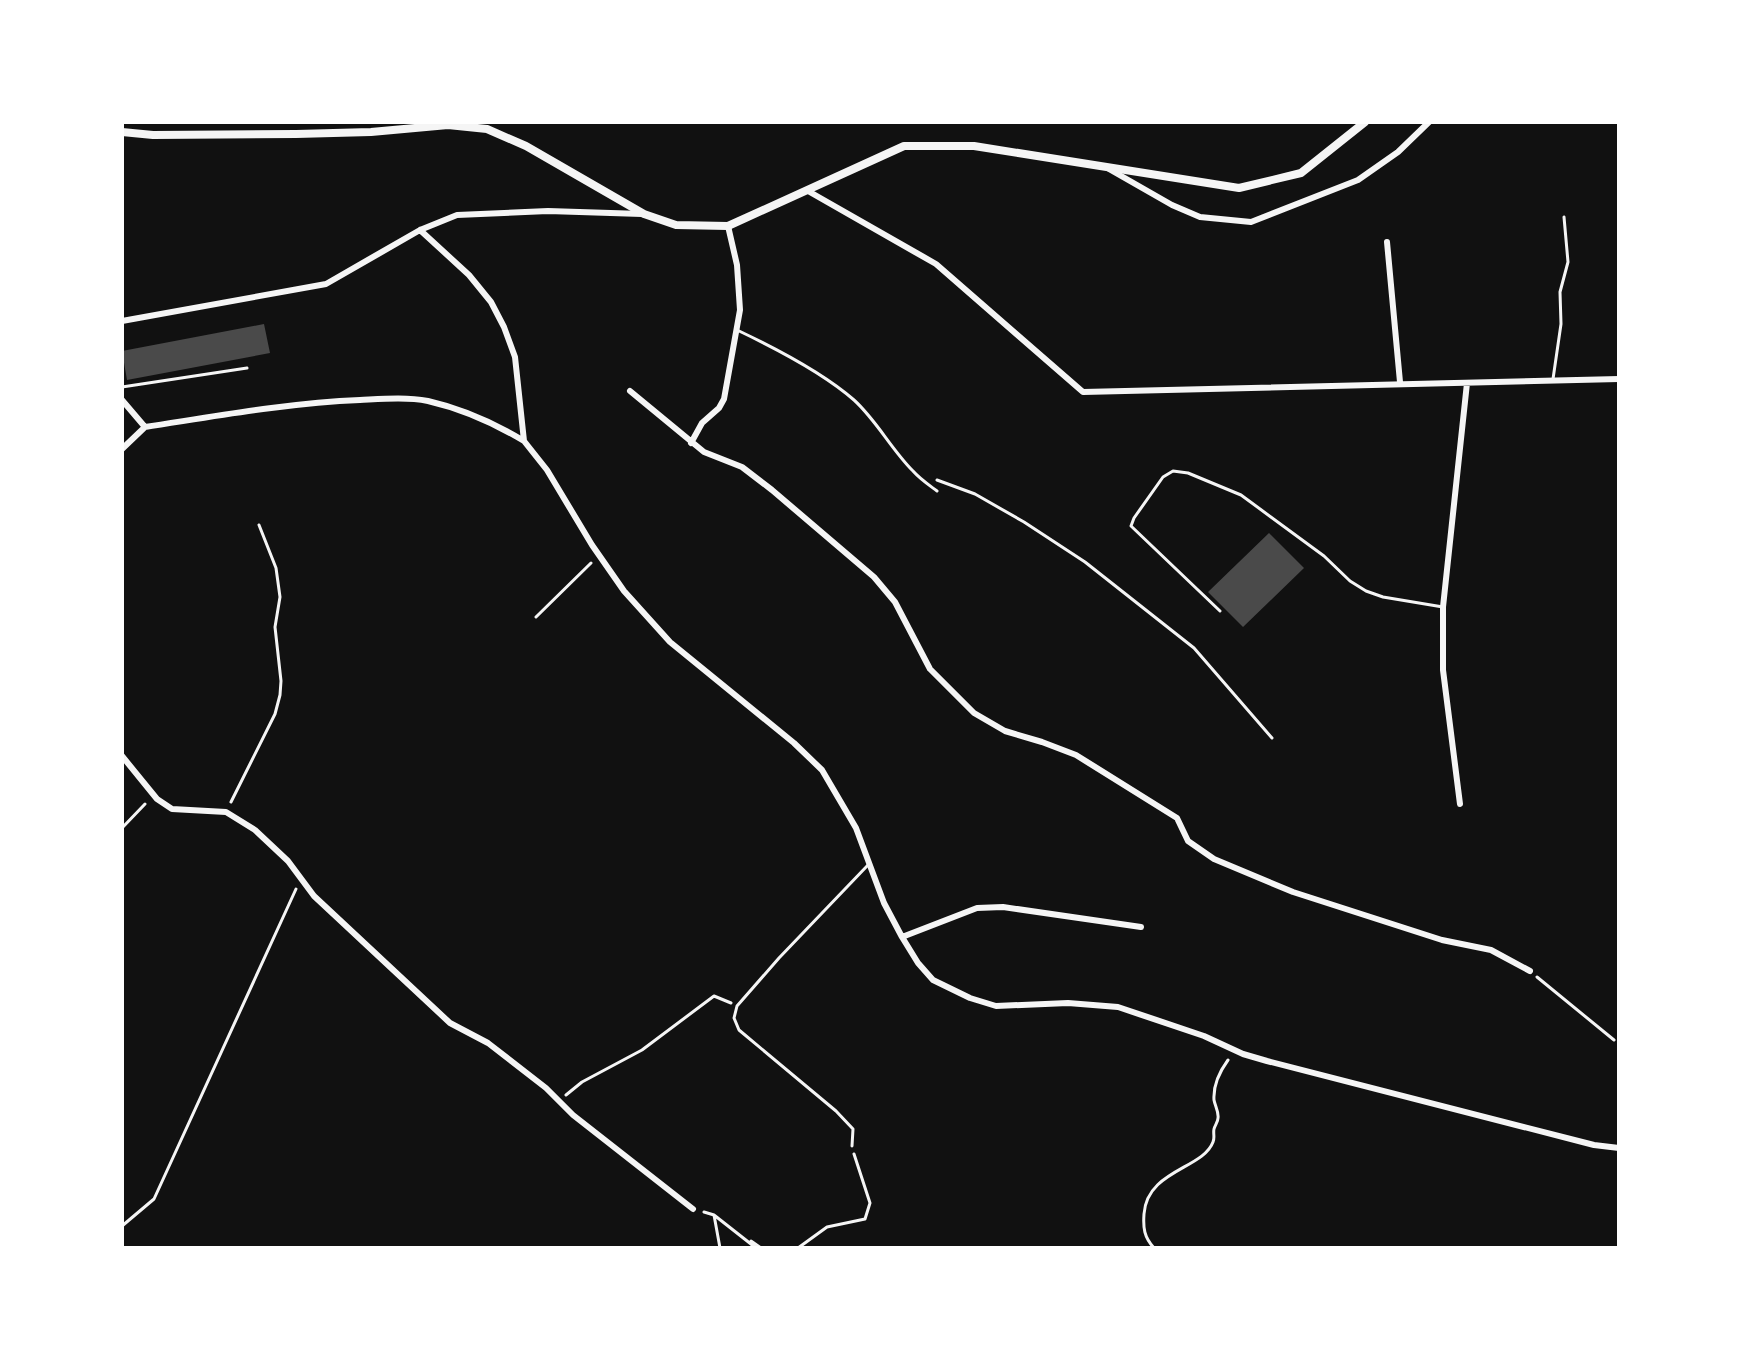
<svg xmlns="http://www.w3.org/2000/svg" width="1741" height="1370" font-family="'Source Serif 4',serif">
<rect width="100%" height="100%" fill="#111"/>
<path fill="#4a4a4a" d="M264,324L270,353L127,380L122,351Z
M1269,533L1304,568L1243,627L1208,592Z"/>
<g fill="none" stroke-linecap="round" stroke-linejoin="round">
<path stroke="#f5f5f5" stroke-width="3" d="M937,480L975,494L1024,522L1085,562L1194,648L1272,738
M536,617L591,563
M231,802L275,714L280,695L281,681L275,627L280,597L276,568L259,525
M122,828L145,804
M1537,977L1614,1040
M566,1095L582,1082L642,1050L714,996L731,1003
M704,1212L714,1215L756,1248
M714,1215L720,1248
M122,1226L154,1199L296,889
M751,1241L761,1248
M798,1248L827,1227L865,1219L870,1203L854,1154
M1154,1248C1144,1237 1143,1228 1144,1214C1147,1170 1203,1169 1213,1142C1215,1138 1213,1133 1214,1129C1215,1125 1218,1122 1218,1118C1219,1112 1215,1106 1214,1100C1213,1085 1220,1071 1228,1060"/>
<path stroke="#f5f5f5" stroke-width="3" d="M737,330C775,348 822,372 854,400C877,421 891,449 913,471C920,479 929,485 937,491
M1553,379L1561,324L1560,292L1568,262L1564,217
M122,387L247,368
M1220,611L1131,526L1134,518L1163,477L1173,471L1188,473L1241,495L1324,556L1350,581L1366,591L1383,597L1443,607
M852,1146L853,1129L836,1111L739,1030L734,1018L737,1006L779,958L868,865"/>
<path stroke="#f5f5f5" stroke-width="6" d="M1109,169L1172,205L1200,217L1251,222L1358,180L1398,152L1429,122
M808,191L936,264L1083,392L1619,379
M420,230L469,275L491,302L504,327L515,357L524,441L547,470L592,545L624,591L670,642L794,743L822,770L856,828L884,903L902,937L918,963L933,980L970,998L996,1006L1068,1003L1118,1007L1204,1036L1243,1054L1267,1061L1594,1145L1619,1148
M1387,242L1400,382
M122,321L326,284L420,230L457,215L548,211L642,214
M630,391L704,452L742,467L772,490L874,577L895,602L930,669L974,713L1005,731L1042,742L1076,755L1177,818L1188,841L1214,859L1293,892L1442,940L1491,950L1530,971
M122,400L145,427
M145,427C217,416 288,403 360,400C382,399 406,397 428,401C463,409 494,423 524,441
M691,443L702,423L719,408L724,399L740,310L737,265L728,226
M122,449L145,427
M122,756L157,799L172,809L226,812L255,830L288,861L314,896L450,1023L488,1043L546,1088L573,1115L693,1209
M1460,804L1443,670V607L1467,383
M902,937L977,908L1003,907L1141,927"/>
<path stroke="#f5f5f5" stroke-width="8" d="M122,132L153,135L296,134L371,132L448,125L487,129L526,146L644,214L676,225L728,226L904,146H974L1239,188L1301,173L1365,122"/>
</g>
<rect width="1741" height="1370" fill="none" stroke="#ffffff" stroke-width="248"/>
</svg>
